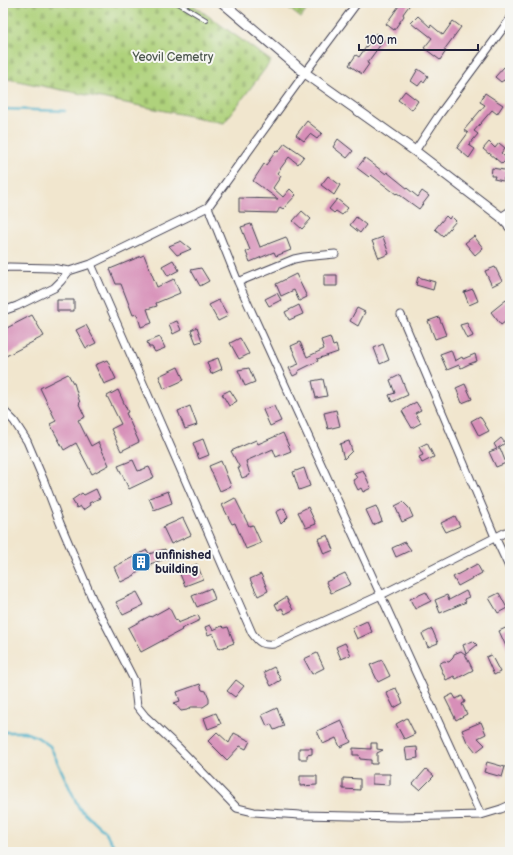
<svg xmlns="http://www.w3.org/2000/svg" width="513" height="855" font-family="'Balsamiq Sans',sans-serif">
<defs>
<pattern id="cemetery-stones" width="16" height="16" patternUnits="userSpaceOnUse"><rect width="16" height="16" fill="#afd27b"/><path d="M2 7V4a2 2 0 0 1 4 0v3zM10 15v-3a2 2 0 0 1 4 0v3z" fill="#96b46b"/></pattern>
</defs>
<rect width="100%" height="100%" fill="#f6f6f2"/>
<filter id="ink" filterUnits="userSpaceOnUse"><feTurbulence type="fractalNoise" baseFrequency=".025" numOctaves="2"/><feDisplacementMap in="SourceGraphic" scale="8" xChannelSelector="R" yChannelSelector="G"/><feConvolveMatrix kernelMatrix="1 2 1 2 8 2 1 2 1" color-interpolation-filters="sRGB"/></filter>
<filter id="wash" filterUnits="userSpaceOnUse"><feTurbulence type="fractalNoise" baseFrequency=".012" numOctaves="4" result="noise"/><feDisplacementMap in="SourceGraphic" scale="16" xChannelSelector="R" yChannelSelector="G"/><feGaussianBlur stdDeviation="0.9" result="paint"/><feColorMatrix in="noise" values="0 0 0 0 0 0 0 0 0 0 0 0 0 0 0 0 0 1.4 0 .05"/><feComposite in="paint" operator="in"/></filter>
<g filter="url(#wash)">
<rect width="100%" height="100%" fill="#f1e6ce"/>
<path fill="url(#cemetery-stones)" stroke="#687a5b" d="M3,3H190L271,61L224,123L3,78Z
M282,3H311L301,18Z"/>
<g fill="none" stroke-linecap="round" stroke-linejoin="round">
<path stroke="#4ab0c9" stroke-width="2.5" d="M3,109L65,111
M3,732H24L37,737L50,746L79,808L105,832L118,852"/>
</g>
<g id="blocks">
<path fill="#d78fb8" d="M401,3H411L403,14L404,16L394,30L386,24Z
M418,16L430,27L431,25L443,35L453,21L461,27L444,50L446,51L440,60L424,48L432,38L418,27L417,28L411,23Z
M376,33L384,40L367,63L369,64L362,74L349,65L356,55L359,57Z
M504,67L510,72V84L504,80L501,82L495,77Z
M418,69L428,76L424,82L422,81L418,86L411,81Z
M405,91L418,101L412,110L398,100Z
M485,93L503,105L497,114L492,110L474,131L478,134L469,145L475,149L469,158L457,148L468,133L464,130L485,105L480,102Z
M307,121L322,133L317,139L310,134L304,141L296,135Z
M338,139L353,151L347,158L333,147Z
M489,142L495,148L499,143L505,148L501,153L507,159L502,164L489,153V154L483,149Z
M285,143L304,156L298,164L289,157L277,173L281,176L273,188L283,197L290,189L296,195L283,209L280,207L277,213L239,212V198L278,199L253,181L264,164L266,165L276,151L278,152Z
M365,158L386,174L387,172L418,197L422,191L429,196L419,209L397,193L396,194L371,175L369,177L357,168Z
M492,168L510,171V178H504L503,181L494,179L495,176H491Z
M328,176L340,185L334,195L321,185Z
M337,199L348,208L342,215L336,211L334,213L329,209Z
M302,211L311,219L302,229L293,221Z
M446,216L449,219L451,216L456,221L443,236L435,229Z
M356,217L366,225L360,233L350,225Z
M251,224L260,247L286,237L291,250L276,256L274,252L250,262L246,252L250,250L241,227Z
M474,236L483,248L475,255L465,243Z
M383,237L389,254L379,258L372,241Z
M181,241L191,249L177,255L169,246Z
M144,255L157,287L174,279L180,293L156,303L157,306L147,309L152,323L141,327L137,314L133,315L121,284H116L110,269Z
M173,260L179,270L168,276L162,266Z
M495,267L502,281L492,286L485,271Z
M201,268L209,281L200,286L191,270Z
M296,274L307,297L299,301L294,290L281,296L276,284Z
M324,275H337V286H324Z
M418,277L435,282L433,290L416,285Z
M473,289L478,301L469,305L464,292Z
M277,293L281,300L269,306L265,299Z
M57,300H74V311H57Z
M219,300L228,316L218,321L209,305Z
M506,300L510,305V318L501,325L491,312Z
M299,305L303,314L289,320L285,312Z
M357,308L365,312L358,326L350,321Z
M32,315L44,336L6,356L3,351V330Z
M439,317L446,335L435,339L428,321Z
M177,321L181,330L173,334L169,324Z
M467,323L473,336L467,339L460,325Z
M86,325L96,343L86,348L76,330Z
M197,327L202,341L196,343L191,330Z
M160,337L165,348L155,352L152,347H149L147,342Z
M330,337L333,346L336,345L338,352L317,359L318,361L298,371L299,373L293,376L289,368L299,364L291,346L300,342L307,357L324,349L321,340Z
M240,338L249,354L239,359L230,343Z
M383,344L389,360L380,364L374,348Z
M451,350L455,361L462,357L463,359L475,354L477,361L469,364L461,368L459,365L447,370L440,354Z
M218,358L222,369L211,374L207,362Z
M107,360L116,379L104,384L95,365Z
M178,367L184,380L164,389L159,376Z
M249,368L255,382L245,386L238,370Z
M68,374L73,383H74L80,403L79,404L85,417L78,420L91,446L98,442L109,465L92,474L76,443L64,450L50,424L56,421L40,388Z
M400,375L408,395L392,402L389,395L395,393L390,380Z
M323,379L327,396L316,398L312,381Z
M465,384L472,399L462,403L456,388Z
M118,390L128,412L126,413L139,442L121,451L111,429L121,424L107,396Z
M230,390L237,401L229,406L222,394Z
M416,402L421,410L415,413L421,423L412,428L402,411Z
M190,406L197,425L185,429L178,411Z
M274,406L281,421L270,426L263,410Z
M336,410L340,426L328,429L324,413Z
M480,416L489,431L479,436L471,421Z
M283,433L291,451L276,457L273,449L246,461L250,475L242,478L238,468H240L231,451L256,440L258,444Z
M501,438L505,443L498,448H500L506,463L496,467L489,452L497,449L494,444Z
M203,439L209,455L199,459L193,443Z
M349,441L352,451L344,459L340,444Z
M427,443L434,457L422,463L419,457L423,455L419,447Z
M133,460L138,471L149,467L154,477L129,489L118,466Z
M221,461L231,486L220,491L209,466Z
M304,468L310,486L299,490L293,472Z
M363,470L371,488L363,492L361,488L358,490L353,480L357,478L354,473Z
M96,489L100,498L89,503L90,505L83,510L80,506L77,508L72,500L82,493L84,495Z
M168,491L172,503L154,510L149,498Z
M235,498L249,526L253,525L261,543L246,549L235,523L232,524L222,505Z
M403,502L409,508L413,517L402,522L395,506Z
M376,506L382,521L373,525L366,510Z
M308,507L316,524L306,528L298,512Z
M284,508L288,517L281,524L276,512Z
M455,516L460,526L446,532L441,523Z
M183,518L191,535L171,544L163,527Z
M328,535L334,550L324,554L318,539Z
M405,542L411,550L396,557L392,548Z
M165,549L168,558L150,564L151,566L135,574V575L121,582L114,567L147,550L149,554Z
M197,564L203,579L185,586L179,572Z
M477,564L482,573L458,586L453,577Z
M345,573L351,584L331,593L326,582Z
M261,574L268,591L258,596L250,579Z
M211,588L215,599L197,607L192,596Z
M466,591L469,597L464,599L466,602L440,613L435,600L447,595L449,600Z
M137,592L144,605L123,615L116,602Z
M426,592L431,601L415,609L410,599Z
M499,593L507,608L498,613L489,598Z
M286,597L293,610L285,614L282,608L278,610L275,604Z
M169,607L176,621L177,620L178,623L198,615L200,620L181,629L182,630L141,652L128,628L150,616L151,617Z
M367,621L372,632L357,639L352,628Z
M210,625L213,630L222,626L224,628L228,627L234,643L219,649L213,633L208,635L205,627Z
M510,626V655L499,631Z
M432,629L438,643L428,647L422,634Z
M473,641L477,645L466,654L463,645Z
M345,643L351,655L341,659L336,647Z
M461,651L465,654L473,670L456,679L454,676L446,680L439,664L444,661L449,662L453,658L454,654Z
M317,653L324,668L312,674L304,659Z
M491,655L500,672L494,675L486,657Z
M382,660L390,676L378,682L370,665Z
M274,667L281,680L271,686L264,672Z
M236,680L244,686L235,697L227,691Z
M200,684L202,690L206,691L209,698V703L203,707H191L187,710L181,711L174,703L180,701L177,692Z
M396,688L403,703L394,708L386,692Z
M453,694L456,699L462,696L465,702L462,704L467,714L456,720L445,698Z
M277,708L284,726L274,730L271,724L267,726L262,715Z
M216,713L221,724L208,729L204,718Z
M407,718L415,734L404,739L396,724Z
M341,720L351,742L340,747L336,738L323,744L317,731Z
M481,722L486,734L478,738L485,745L476,752L468,742H467L462,730Z
M217,732L229,743L234,733L250,741L246,749L240,746L227,760L208,741Z
M371,743H377V749L383,750L377,753V764H371V760L360,759L359,755H353V748L371,749Z
M417,747L418,758L407,760L405,748Z
M299,748H312V754L307,755V759H299Z
M487,762L505,767L502,777L484,772Z
M426,769L434,776L420,790L413,784Z
M372,774H390V785L372,784Z
M300,776H317V785L300,786Z
M343,778L360,779V790L343,789Z"/>
</g>
</g>
<g filter="url(#ink)">
<use href="#blocks" fill-opacity="0" stroke="#413f51" stroke-width="1"/>
<g fill="none" stroke-linecap="round" stroke-linejoin="round">
<defs>
<path id="service" d="M178,3L206,20"/>
<path id="minor" d="M357,3L305,73L208,207L238,282L481,815
M415,151L439,115L510,19
M501,217L510,211
M91,264L252,633C259,643 262,645 274,644L381,595L510,530
M3,268L9,267L52,268L69,271
M238,282L294,259L304,257L335,254
M3,311L17,306L54,288L61,281L69,271L91,264L208,207
M401,315L495,537L510,569
M3,410L14,421L27,441L44,481L60,523L92,598L134,680L137,706L145,716L178,747L237,808L254,812L300,815L401,817L481,815L501,809L510,805"/>
<path id="tertiary" d="M223,3L305,73L415,151L501,217L510,227"/>
</defs>
<use href="#service" stroke="#413f51" stroke-width="5.5"/>
<use href="#minor" stroke="#413f51" stroke-width="9"/>
<use href="#tertiary" stroke="#413f51" stroke-width="11"/>
<use href="#service" stroke="#fff" stroke-width="3.5"/>
<use href="#minor" stroke="#fff" stroke-width="7"/>
<use href="#tertiary" stroke="#fff" stroke-width="9"/>
</g>
</g>
<defs>
<symbol id="building-square" viewBox="-11 -11 22 22"><rect x="-9" y="-9" width="18" height="18" rx="4" fill="#1f6fb2" stroke="#f6f6f2"/><path d="M-4-6H4V6H1V3H-1V6H-4ZM-2.5-4.3h1.7v1.8h-1.7ZM.8-4.3h1.7v1.8H.8ZM-2.5-1h1.7V.8h-1.7ZM.8-1h1.7V.8H.8Z" fill="#fff"/></symbol>
</defs>
<g fill-rule="evenodd">
<use href="#building-square" x="130" y="551" width="22" height="22"/>
</g>
<g text-anchor="middle" stroke-width="4" stroke-linejoin="round" paint-order="stroke">
<g font-size="12" fill="#4c574e" stroke="#f6f6f2">
<text x="173" y="61">Yeovil Cemetry</text>
</g>
<g font-size="12" font-weight="bold" fill="#22223b" stroke="#f6f6f2" text-anchor="start">
<text x="155" y="559">unfinished<tspan x="155" dy="14">building</tspan></text>
</g>
</g>
<rect width="513" height="855" fill="none" stroke="#f6f6f2" stroke-width="16"/>
<path d="M359 44v6h119v-6" fill="none" stroke="#22223b" stroke-width="2"/>
<text x="365" y="44" font-size="12" fill="#22223b" stroke="#f6f6f2" stroke-width="3" paint-order="stroke">100 m</text>
</svg>
